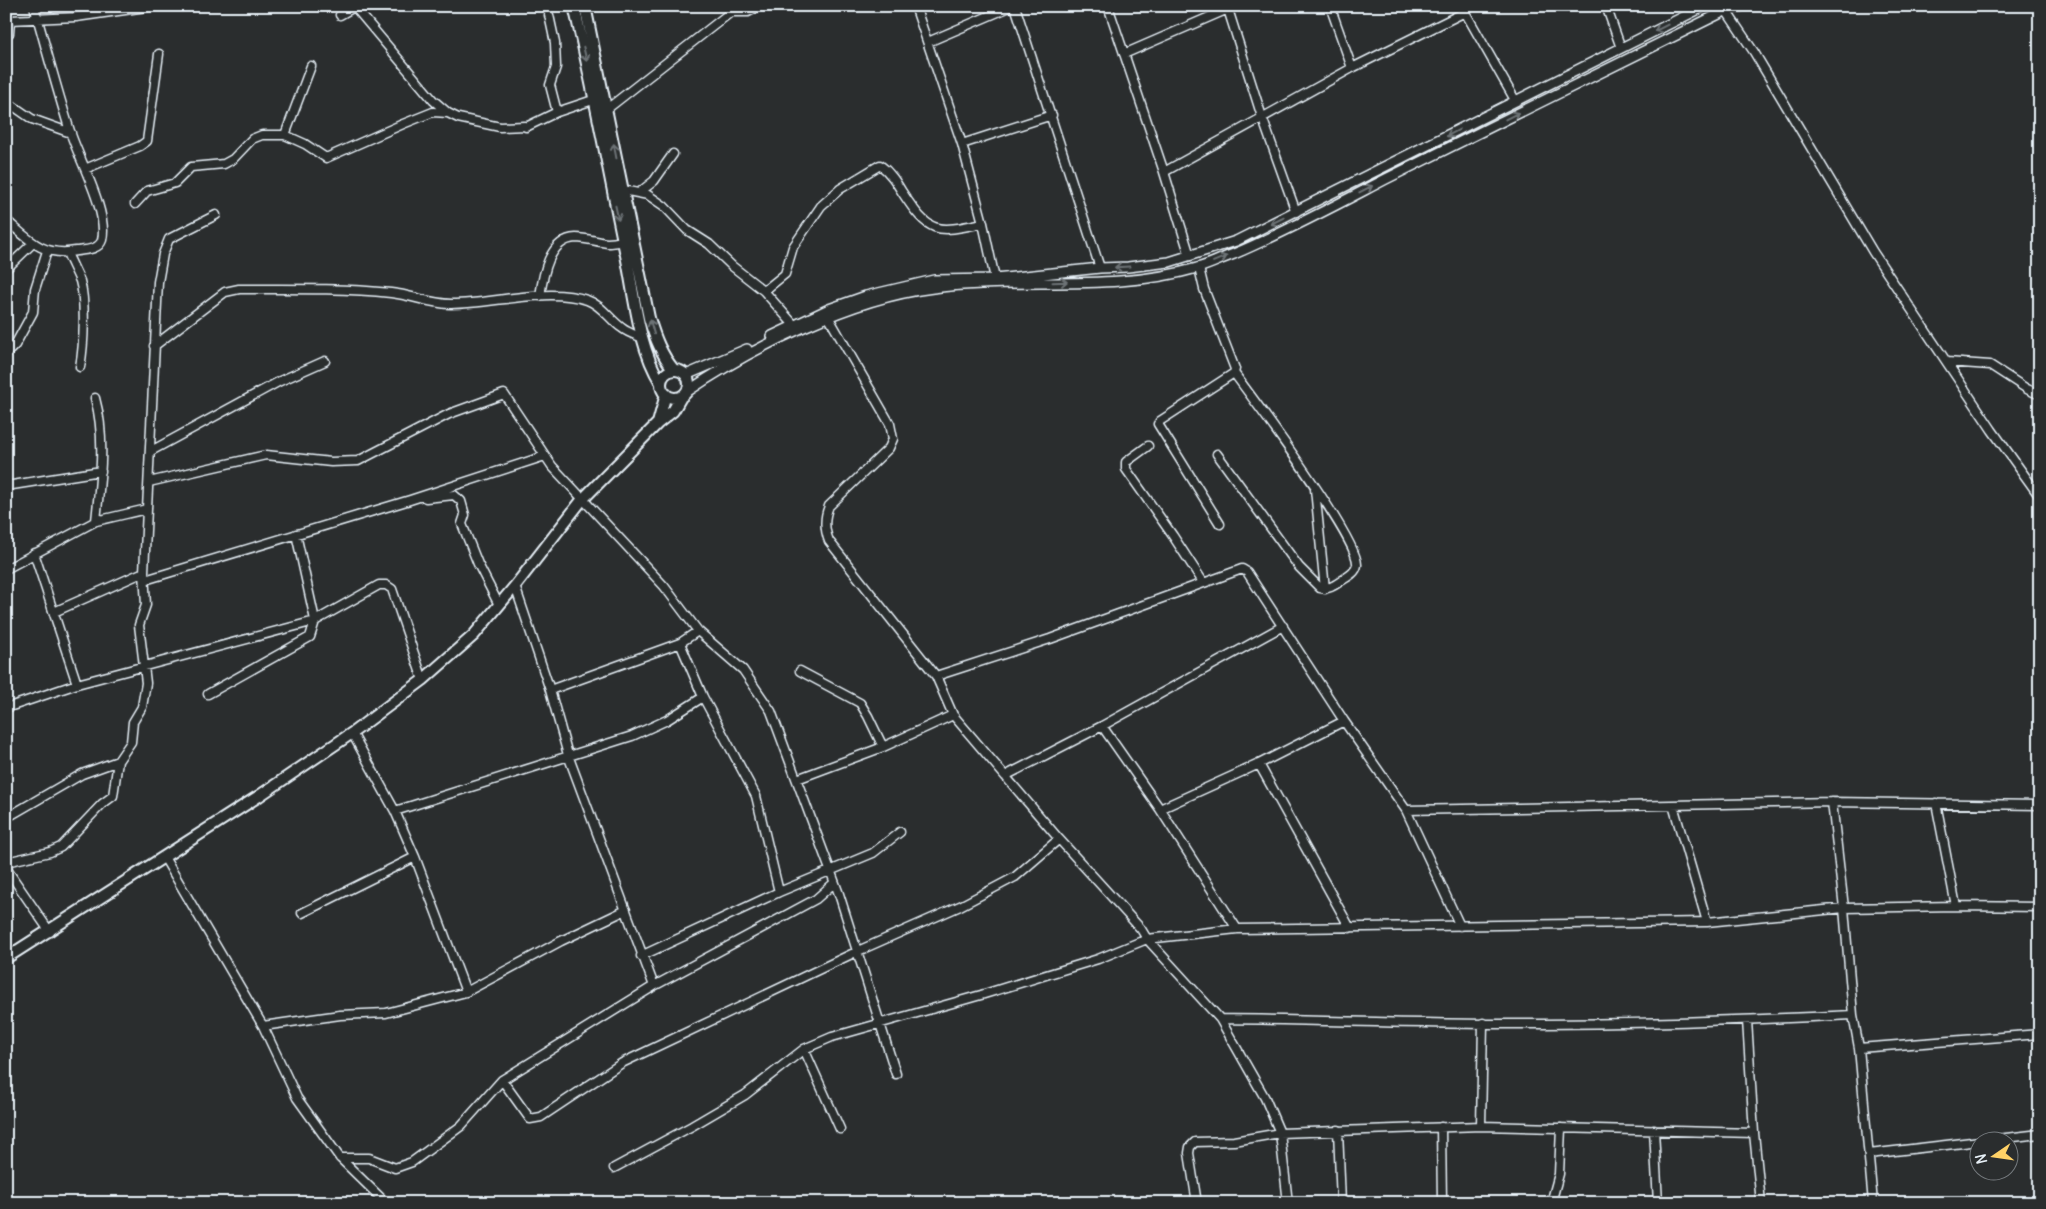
<svg xmlns="http://www.w3.org/2000/svg" width="2046" height="1209" font-family="Delius,sans-serif">
<rect width="100%" height="100%" fill="#2a2d2e"/>
<filter id="ink" filterUnits="userSpaceOnUse"><feTurbulence type="fractalNoise" baseFrequency=".02" numOctaves="2"/><feDisplacementMap in="SourceGraphic" scale="10" xChannelSelector="R" yChannelSelector="G"/><feConvolveMatrix kernelMatrix="1 2 1 2 8 2 1 2 1" color-interpolation-filters="sRGB"/></filter>
<g filter="url(#ink)">
<g fill="none" stroke-linecap="round" stroke-linejoin="round">
<defs>
<path id="minor" d="M354,6L433,100L448,113
M915,6L962,144L983,223L995,279
M1015,6L1100,268
M1108,6L1164,172L1190,256
M1227,6L1262,117L1296,212
M1330,6L1352,68
M1606,6L1621,48
M1723,6L1754,52L1873,252L1992,430L2040,497
M1465,12L1515,100
M340,15L354,7
M549,15L555,43L556,67L550,85L557,112
M6,16L10,20L76,17L153,6
M6,34L9,33L10,20
M928,42L1012,6
M1124,54L1228,9
M6,101L32,119L71,133
M607,109L731,12H748L760,6
M285,135L311,66
M962,144L1052,115
M85,169L140,146L147,141L159,54
M1164,172L1352,68L1465,12L1471,6
M623,190L648,195L664,206L687,230L709,244L732,266L764,291L794,325
M640,192L654,181L673,154
M135,204L147,191L175,183L191,167L224,164L233,159L252,139L262,135H285L305,144L326,158L403,124L433,112L448,113L458,118L500,127L525,126L526,127L557,112L596,99
M6,220C29,240 43,257 76,251C85,250 99,250 102,240C109,212 78,158 70,131C57,90 46,48 34,6
M67,253C71,262 76,272 80,281C86,302 84,345 80,367
M1199,268L1204,289L1235,369L1234,373L1160,421L1158,424L1220,524
M6,269L33,243
M764,291L785,274L793,247L821,206L840,189L880,165C890,172 896,182 902,192C930,235 936,233 983,223
M540,296C543,275 549,239 576,238C587,238 597,242 607,243C612,243 618,242 623,241
M829,318L890,424L893,439L889,448L829,506C824,518 824,528 829,541L936,676L953,715L1059,839L1141,929L1147,939L1220,1019L1265,1098L1280,1133L1288,1203
M154,346L225,292L239,289C290,289 341,288 391,293C412,295 430,304 451,304C494,304 546,287 587,300C602,305 610,320 622,328C628,333 636,335 643,338
M6,354L15,345L33,312L35,289L47,251
M1947,362L1990,365L2027,389L2040,395
M95,398C106,438 100,480 96,521
M1148,446L1126,462V469L1173,536L1203,582
M151,451L280,381L325,361
M1217,454L1299,567L1320,588C1328,590 1335,585 1341,581C1347,577 1356,573 1357,565C1360,542 1254,400 1234,373
M149,482L266,455L331,462L358,461L449,414L504,394L552,466L664,586L698,631L743,670L771,711L839,894L896,1074
M6,486L101,471
M1315,489L1325,589
M426,498L454,495L461,501L465,515L462,524L478,564L499,605
M296,534L315,620
M34,553L77,684
M6,569L96,521L147,509
M145,580L410,500L545,456
M515,586L550,690L568,755L654,986
M54,612L144,572
M680,643L703,697L756,796L779,892
M800,671L860,703L868,716L883,747
M936,676L1050,639L1242,569L1247,572L1344,721L1406,810L1460,926
M550,690L680,643L698,631
M208,694L310,637L315,621
M6,708L77,684L315,621L379,585H386L392,589L423,680
M1102,726L1160,809L1237,929
M352,733L395,811L415,857L466,992
M1259,764L1350,928
M1005,776L1102,726L1283,626
M797,779L883,747L953,715
M1832,802L1844,908L1853,1015L1859,1048L1873,1203
M1936,803L1956,906
M1673,805L1707,922
M1160,809L1259,764L1344,721
M1406,810L1832,802L2040,805
M395,811L632,736L667,720L703,697
M6,818L82,774L118,761
M164,857L263,1026L297,1098L340,1158L386,1203
M6,862L50,852L61,847L102,804L113,796L118,761L131,742L133,722L142,707L146,683L139,625L146,605L144,572L147,509L158,282L163,254L169,239L216,215
M6,868L50,932
M302,913L415,857
M641,956L779,892L873,853L900,832
M1220,1019C1328,1020 1436,1025 1544,1024C1647,1024 1750,1020 1853,1015
M1747,1020L1754,1133L1761,1203
M263,1026L340,1015L386,1013L466,992L561,941L626,910
M1859,1048L2040,1034
M804,1049L840,1129
M502,1080L530,1119L541,1117L622,1063L858,951L960,906L1015,877L1059,839
M1481,1126L1483,1023
M1441,1127L1442,1203
M1338,1130L1341,1203
M1654,1130L1658,1203
M1869,1154L2040,1134
M340,1158H369L395,1168L412,1162L461,1126L502,1080L654,986L816,899L834,883
M614,1168L692,1126L745,1095L804,1049L832,1037L981,995L1098,959L1147,939L1237,929L1707,922L1844,908L1956,906L2040,907
M1197,1203L1189,1153L1190,1147L1195,1142L1234,1141L1280,1133L1481,1126L1754,1133
M1551,1203L1559,1174L1561,1128"/>
<path id="tertiary" d="M772,336L829,309L866,296L934,280L995,279L1100,268L1128,267L1169,262L1236,241L1705,6
M686,375L747,349
M685,393C753,347 851,298 933,288C1020,276 1112,293 1197,268C1210,265 1222,258 1234,254C1286,232 1336,205 1386,179C1499,123 1612,66 1725,11L1743,6"/>
<path id="secondary" d="M574,6C594,90 609,175 627,260C635,300 639,348 661,383
M585,6L649,318C655,338 661,354 674,370
M661 384a14 14 0 1 1 28 0a14 14 0 1 1-28 0Z
M658,423L666,394
M6,958L259,796L352,733L423,680L474,635L515,586L582,500L658,423L673,411L681,397"/>
</defs>
<use href="#minor" stroke="#e8f1f8" stroke-width="11"/>
<use href="#tertiary" stroke="#e8f1f8" stroke-width="12"/>
<use href="#secondary" stroke="#e8f1f8" stroke-width="14"/>
<use href="#minor" stroke="#2a2d2e" stroke-width="8"/>
<use href="#tertiary" stroke="#2a2d2e" stroke-width="9"/>
<use href="#secondary" stroke="#2a2d2e" stroke-width="10"/>
</g>
<defs><path id="oneway-shaft" d="M-6 0H5M1.5-3L5.5 0L1.5 3" fill="none" stroke-width="1.6" stroke-linecap="round" stroke-linejoin="round" transform="scale(1.25)"/></defs>
<g stroke="#6c7275">
<use href="#oneway-shaft" transform="translate(1661 28) rotate(153)"/>
<use href="#oneway-shaft" transform="translate(585 54) rotate(77)"/>
<use href="#oneway-shaft" transform="translate(1512 116) rotate(-27)"/>
<use href="#oneway-shaft" transform="translate(1453 133) rotate(152)"/>
<use href="#oneway-shaft" transform="translate(615 151) rotate(-101)"/>
<use href="#oneway-shaft" transform="translate(1366 189) rotate(-27)"/>
<use href="#oneway-shaft" transform="translate(617 213) rotate(78)"/>
<use href="#oneway-shaft" transform="translate(1277 221) rotate(154)"/>
<use href="#oneway-shaft" transform="translate(1220 259) rotate(-22)"/>
<use href="#oneway-shaft" transform="translate(1122 267) rotate(177)"/>
<use href="#oneway-shaft" transform="translate(1060 282) rotate(-2)"/>
<use href="#oneway-shaft" transform="translate(652 327) rotate(-106)"/>
</g>
</g>
<rect width="2046" height="1209" fill="none" stroke="#2a2d2e" stroke-width="25"/>
<rect x="12" y="12" width="2021" height="1184" fill="none" stroke="#e8f1f8" stroke-width="2" filter="url(#ink)"/>
<g transform="translate(1994 1156) rotate(257)"><circle r="24" fill="#2a2d2e" stroke="#767b7f"/>
<path d="M0-4L9 19L0 12L-9 19Z" fill="#ffd166"/>
<text y="-8" font-size="14" font-weight="bold" text-anchor="middle" fill="#e8f1f8">N</text>
</g>
</svg>
